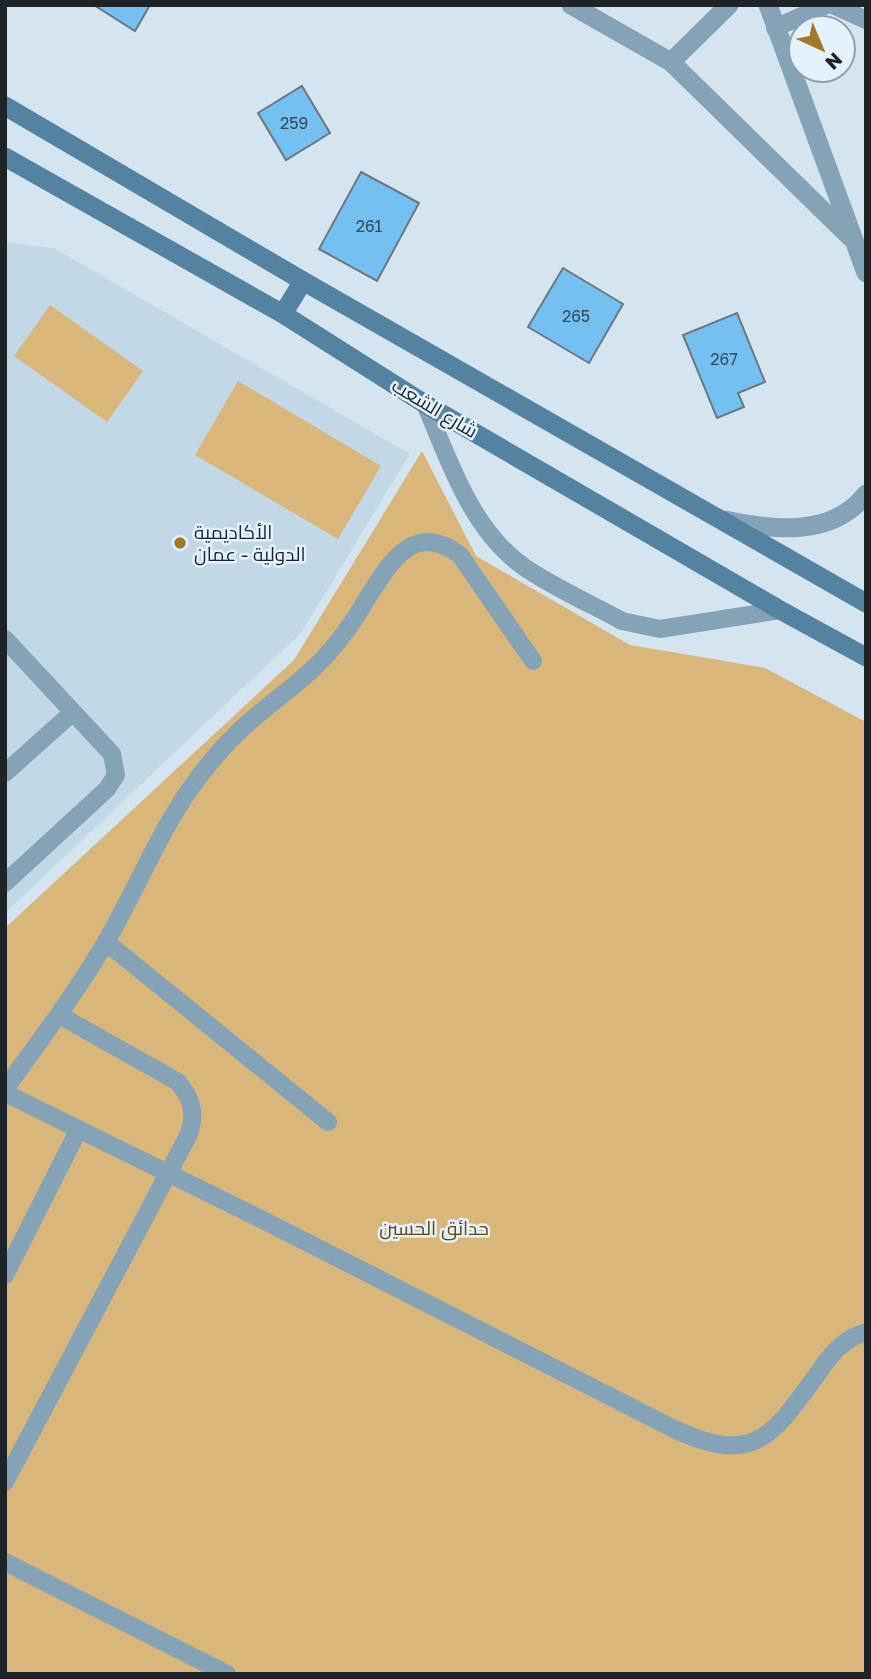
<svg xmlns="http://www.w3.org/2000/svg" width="871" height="1679" font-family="'Golos Text',Cairo,sans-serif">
<rect width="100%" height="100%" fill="#d5e5f0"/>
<path fill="#c2d8e7" d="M5,242L54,248L410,454L301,633L5,913Z"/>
<path fill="#d9b77b" d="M50,305L143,371L107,422L14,356Z
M238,381L381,466L338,539L195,455Z
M422,451L476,556L630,645L765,668L866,722V1674H5V928L294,660Z"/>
<path fill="#74c0f0" stroke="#6a7881" stroke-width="2" d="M94,5H150L135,31Z
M302,86L330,133L286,160L258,113Z
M361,172L419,203L377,281L319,249Z
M563,268L623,304L589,363L528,327Z
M737,313L765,382L738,393L744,407L717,418L683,335Z"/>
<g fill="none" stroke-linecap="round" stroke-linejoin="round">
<path stroke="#84a3b7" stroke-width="18" d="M833,5L866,20
M775,28L826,5
M425,404C449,460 471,530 524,567C553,587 591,604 622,621L660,629L780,610
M5,639L112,754L116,775L107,789L5,883
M5,773L72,713
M106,942L328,1122
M5,1089C40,1040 77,992 107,940C139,885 162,824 201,774C215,756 231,738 248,723C275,699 307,678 331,650C344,635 355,619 365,602C388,566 412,519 460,555L533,661
M5,1093L265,1221L674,1429C755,1467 773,1435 818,1373C831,1354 843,1339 866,1332
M5,1275L79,1129
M5,1482L189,1134C196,1113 192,1099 178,1082L59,1015
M5,1562L227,1674"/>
<path stroke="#84a3b7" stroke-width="19" d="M571,5L671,62L851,238
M768,5L866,273
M671,62L729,5
M725,520C772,530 832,538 866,494"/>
<path stroke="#5483a1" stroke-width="19" d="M5,106L303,281L866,603
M5,157L283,314L425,404L780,610L866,657
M283,314L303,281"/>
</g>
<circle fill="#a17827" stroke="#e3f2fd" stroke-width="2.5" cx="180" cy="543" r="7"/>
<g text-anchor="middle" stroke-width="5" stroke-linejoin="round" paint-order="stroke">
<g font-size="16" fill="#344a59">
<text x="294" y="129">259</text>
<text x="369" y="232">261</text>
<text x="576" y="322">265</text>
<text x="724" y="365">267</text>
</g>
<g font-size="19" fill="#1e2327" stroke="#e3f2fd">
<text transform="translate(435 408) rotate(31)" y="7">شارع الشعب</text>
</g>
<g font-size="19" fill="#1e2327" stroke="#e3f2fd" text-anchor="start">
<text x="194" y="539">الأكاديمية<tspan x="194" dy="22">الدولية - عمان</tspan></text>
</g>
<g font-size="19" fill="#61460c" stroke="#e3f2fd">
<text x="434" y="1235">حدائق الحسين</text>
</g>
</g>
<rect width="871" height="1679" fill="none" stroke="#1e2327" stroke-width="14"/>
<g transform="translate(822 49) rotate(136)"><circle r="33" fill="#e3f2fd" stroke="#949fa7" stroke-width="2"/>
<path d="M0-5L12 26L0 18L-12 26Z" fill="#a17827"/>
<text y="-10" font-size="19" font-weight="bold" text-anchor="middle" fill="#1e2327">N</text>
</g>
</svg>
